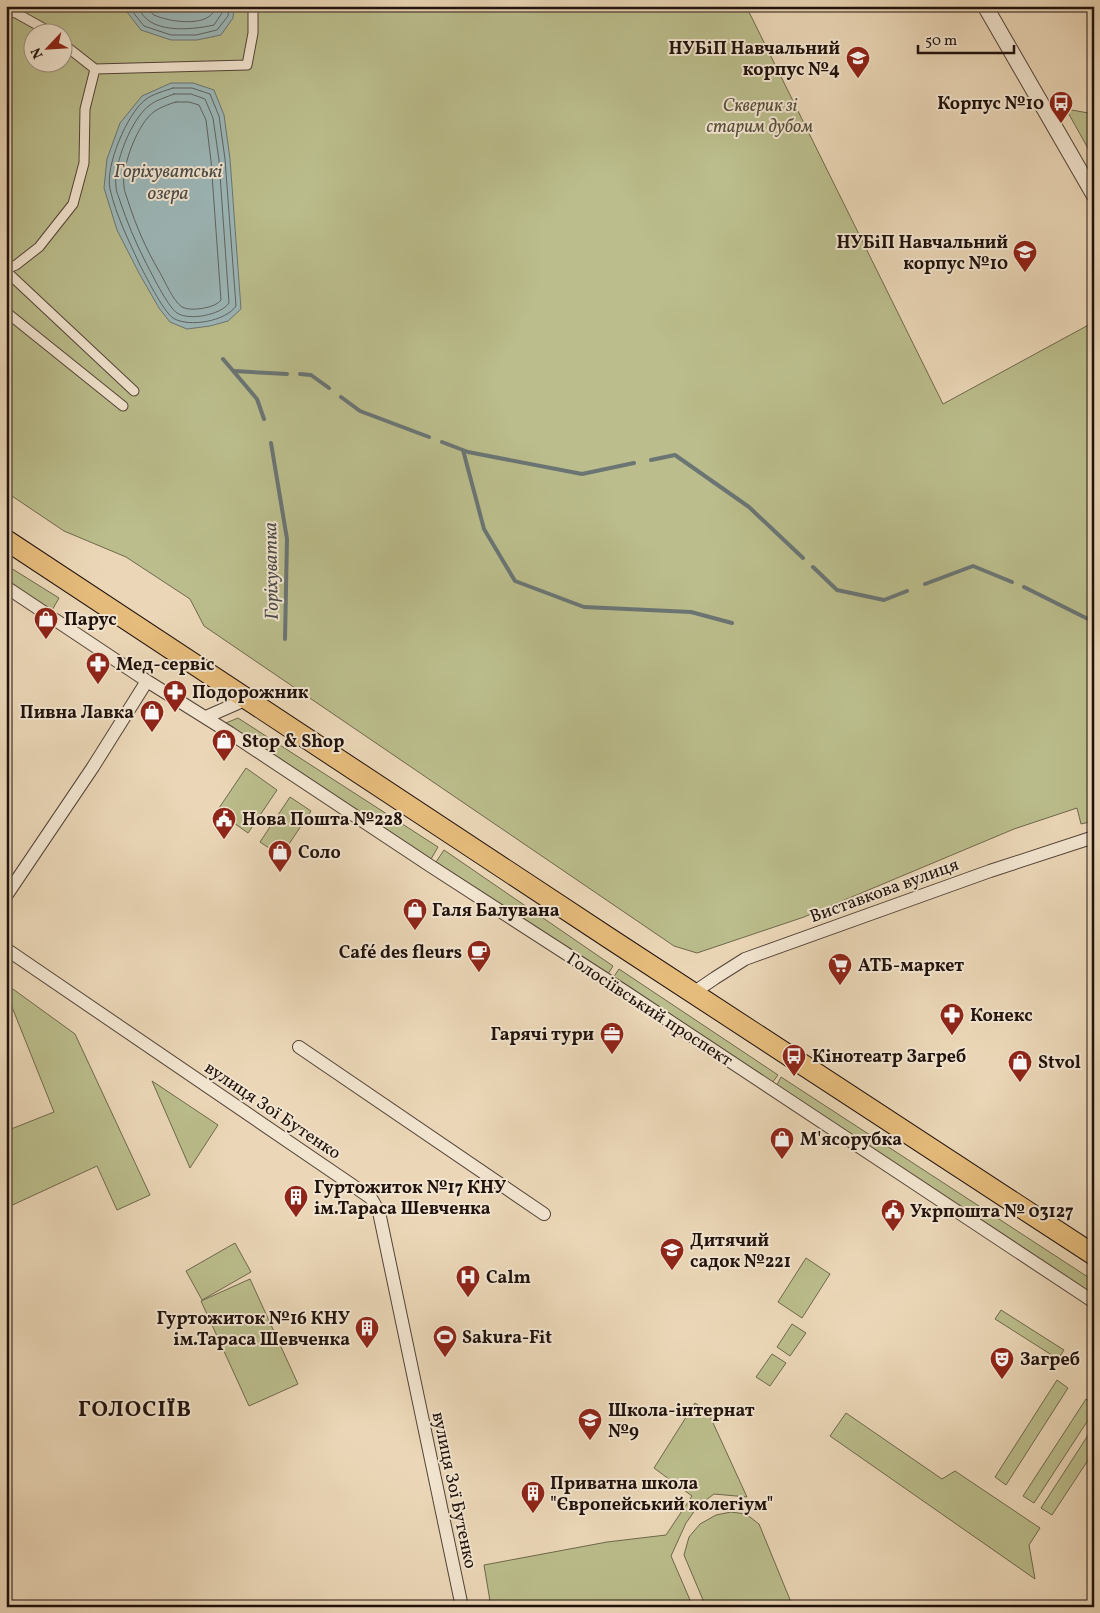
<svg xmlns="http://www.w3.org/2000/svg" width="1100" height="1613" font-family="Vollkorn,serif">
<rect width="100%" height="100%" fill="#ebd7b7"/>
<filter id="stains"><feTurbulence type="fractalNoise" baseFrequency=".004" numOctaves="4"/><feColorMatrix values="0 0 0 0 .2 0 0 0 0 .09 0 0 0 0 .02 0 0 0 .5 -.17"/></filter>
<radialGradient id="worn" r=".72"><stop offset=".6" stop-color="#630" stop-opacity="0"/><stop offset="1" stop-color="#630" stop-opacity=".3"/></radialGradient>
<path fill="#bbbd8c" stroke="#6e684c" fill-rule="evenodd" d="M6,6H746L943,404L1094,322V821L1081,824L1077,808L1014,829L804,917L697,953L674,946L204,626L190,599L126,557L64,531L6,492ZM32,32H62V62H32Z
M1066,109L1094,114V159Z
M6,565L59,598L51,612L6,582Z
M238,718L438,847L431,859L226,723Z
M246,768L277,790L248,833L217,811Z
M290,797L311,811L281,856L260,842Z
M444,850L613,966L608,974L436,862Z
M619,969L778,1075L772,1083L613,978Z
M6,984L75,1034L150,1195L117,1210L97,1166L6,1208V1131L54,1112L6,992Z
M781,1077L1094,1281V1295L776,1087Z
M152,1081L218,1125L190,1168Z
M235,1243L251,1272L202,1300L186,1271Z
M806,1258L830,1274L802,1318L778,1302Z
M250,1279L298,1384L249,1406L201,1301Z
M1001,1310L1064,1350L1058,1359L995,1319Z
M792,1324L806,1333L790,1356L777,1347Z
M772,1354L786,1363L770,1386L756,1377Z
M1057,1380L1068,1388L1006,1485L995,1477Z
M1086,1399L1094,1404V1411L1034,1503L1023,1496Z
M695,1403L708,1412L747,1497L714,1494L698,1506L686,1523L671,1556L693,1607H491L484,1565L607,1542L666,1535L692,1496L654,1468Z
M846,1413L942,1479L955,1471L1040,1528L1029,1545L1035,1579L830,1436Z
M1094,1426V1451L1052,1515L1041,1508Z
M731,1512L746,1514L759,1524L793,1607H706L684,1555L689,1537L700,1524L716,1515Z"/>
<path fill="#9cb7b8" stroke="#6a7574" d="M127,6H234L233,18L221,35L197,40H171L141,30L127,12Z
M171,83H193L214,90L224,115L230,159L241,309L228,321L210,326L187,329L170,322L159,308L139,273L117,230L104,188L107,159L120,123L142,96Z"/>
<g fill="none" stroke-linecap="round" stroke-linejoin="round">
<path stroke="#5e6462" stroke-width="1" d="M132,6V11L144,26L171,35H196L217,30L228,16L229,6
M138,6C147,35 191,30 214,25L222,13L223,6
M146,6C149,10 151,13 154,15C169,22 212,29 216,6
M173,88H192L210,94L219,116L225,159L236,306C226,321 189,328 173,318C163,311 145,275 139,263C128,239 116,215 110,189C105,166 127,114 145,100C152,94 165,91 173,88Z
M174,94H191L205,99L213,118L219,160L229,303C221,315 189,321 177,313C167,306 151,272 145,261C135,241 127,222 120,201C119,197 116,192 116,187C113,165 132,117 150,105C156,100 167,97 174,94Z
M176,102H189L199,105L206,120L211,161L221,300C216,308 190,312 182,307C173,301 165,281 159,271C146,249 136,226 128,201C127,197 124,191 124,187C121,167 138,122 155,111C161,107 169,104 176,102Z"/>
<path stroke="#6a7574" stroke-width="4" d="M223,359L257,399L264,419
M234,371L287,374
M300,374L311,375L329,388
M341,397L360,411L429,437
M442,442L468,452L582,474L634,463
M271,443L287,539L285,639
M463,450L484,529L515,581L584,607L691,612L732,623
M651,460L675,455L749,507L803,558
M813,567L837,590L884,600L907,591
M925,584L973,566L1012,582
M1024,587L1094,622"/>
<defs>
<path id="pedestrian" d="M6,12L16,13L50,32
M62,43L95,69L247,65L253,33V6
M6,269L16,265L39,247L73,204L84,163L85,109L95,69
M6,271L134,391
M6,312L123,406"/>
<path id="minor" d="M6,587L147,681L230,733L429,865L624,991L1094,1302
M206,717L247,699
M6,896L93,767L147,681
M6,949L371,1198L379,1212L462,1607
M693,993L715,978L745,959L990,871L1094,837
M299,1047L544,1214"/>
<path id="tertiary" d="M985,6L1094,195"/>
<path id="trunk" d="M6,540L609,938L1094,1255"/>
</defs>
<use href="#pedestrian" stroke="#534338" stroke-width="11"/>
<use href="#minor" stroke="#534338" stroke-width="14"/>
<use href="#tertiary" stroke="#534338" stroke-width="17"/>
<use href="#trunk" stroke="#20120d" stroke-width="22"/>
<use href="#pedestrian" stroke="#f2e5d0" stroke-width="9"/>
<use href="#minor" stroke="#f2e5d0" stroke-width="12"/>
<use href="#tertiary" stroke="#f2e5d0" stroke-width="15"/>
<use href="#trunk" stroke="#e6bc7c" stroke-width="20"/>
</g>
<defs>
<symbol id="university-pin" viewBox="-11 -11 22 30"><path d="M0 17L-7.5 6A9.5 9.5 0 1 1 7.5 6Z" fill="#8f2418" stroke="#f2e5d0"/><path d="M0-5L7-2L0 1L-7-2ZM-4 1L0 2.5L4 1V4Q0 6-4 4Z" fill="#fff"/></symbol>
<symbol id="bus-pin" viewBox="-11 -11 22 30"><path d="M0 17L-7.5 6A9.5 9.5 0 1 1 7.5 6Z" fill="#8f2418" stroke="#f2e5d0"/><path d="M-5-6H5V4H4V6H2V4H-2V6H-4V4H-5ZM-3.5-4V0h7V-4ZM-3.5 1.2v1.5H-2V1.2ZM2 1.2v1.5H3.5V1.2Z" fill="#fff"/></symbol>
<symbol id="shop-pin" viewBox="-11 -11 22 30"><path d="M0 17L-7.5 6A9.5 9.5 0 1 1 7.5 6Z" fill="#8f2418" stroke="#f2e5d0"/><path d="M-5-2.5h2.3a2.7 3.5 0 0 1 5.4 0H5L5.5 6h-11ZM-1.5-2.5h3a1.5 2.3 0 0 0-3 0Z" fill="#fff"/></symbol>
<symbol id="pharmacy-pin" viewBox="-11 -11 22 30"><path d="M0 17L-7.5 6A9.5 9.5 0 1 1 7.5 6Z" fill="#8f2418" stroke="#f2e5d0"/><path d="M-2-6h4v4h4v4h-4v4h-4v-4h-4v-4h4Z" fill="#fff"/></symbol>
<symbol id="civic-pin" viewBox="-11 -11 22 30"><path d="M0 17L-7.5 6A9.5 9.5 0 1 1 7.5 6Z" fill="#8f2418" stroke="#f2e5d0"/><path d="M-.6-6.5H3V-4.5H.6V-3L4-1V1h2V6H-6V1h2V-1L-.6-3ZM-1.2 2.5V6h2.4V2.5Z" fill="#fff"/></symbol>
<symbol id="cafe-pin" viewBox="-11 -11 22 30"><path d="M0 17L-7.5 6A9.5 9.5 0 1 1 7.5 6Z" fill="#8f2418" stroke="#f2e5d0"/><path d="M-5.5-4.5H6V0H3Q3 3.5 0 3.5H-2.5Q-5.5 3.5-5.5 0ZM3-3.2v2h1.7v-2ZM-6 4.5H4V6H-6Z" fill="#fff"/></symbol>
<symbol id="supermarket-pin" viewBox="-11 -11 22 30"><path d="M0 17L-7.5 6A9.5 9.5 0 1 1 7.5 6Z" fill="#8f2418" stroke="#f2e5d0"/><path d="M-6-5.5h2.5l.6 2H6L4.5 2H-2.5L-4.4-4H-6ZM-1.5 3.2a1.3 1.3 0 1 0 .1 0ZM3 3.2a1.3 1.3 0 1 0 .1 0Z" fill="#fff"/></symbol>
<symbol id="office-pin" viewBox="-11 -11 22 30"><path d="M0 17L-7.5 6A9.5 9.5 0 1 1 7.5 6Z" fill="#8f2418" stroke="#f2e5d0"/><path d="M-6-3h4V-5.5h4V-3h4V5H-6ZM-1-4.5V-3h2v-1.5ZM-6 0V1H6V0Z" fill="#fff"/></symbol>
<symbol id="building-pin" viewBox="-11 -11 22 30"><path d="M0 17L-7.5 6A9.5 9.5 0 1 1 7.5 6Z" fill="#8f2418" stroke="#f2e5d0"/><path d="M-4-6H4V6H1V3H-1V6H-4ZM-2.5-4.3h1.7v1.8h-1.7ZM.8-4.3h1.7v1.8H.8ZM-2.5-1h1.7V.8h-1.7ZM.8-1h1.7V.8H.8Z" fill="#fff"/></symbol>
<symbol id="school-pin" viewBox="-11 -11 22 30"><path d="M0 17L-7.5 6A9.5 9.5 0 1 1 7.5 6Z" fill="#8f2418" stroke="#f2e5d0"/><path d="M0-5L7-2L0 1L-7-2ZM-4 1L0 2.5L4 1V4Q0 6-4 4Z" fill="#fff"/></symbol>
<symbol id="hospital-pin" viewBox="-11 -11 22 30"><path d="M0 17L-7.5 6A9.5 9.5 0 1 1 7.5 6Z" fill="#8f2418" stroke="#f2e5d0"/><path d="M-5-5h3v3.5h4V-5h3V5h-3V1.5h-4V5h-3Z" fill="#fff"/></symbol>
<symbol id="stadium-pin" viewBox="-11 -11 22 30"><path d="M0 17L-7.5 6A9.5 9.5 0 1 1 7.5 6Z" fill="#8f2418" stroke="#f2e5d0"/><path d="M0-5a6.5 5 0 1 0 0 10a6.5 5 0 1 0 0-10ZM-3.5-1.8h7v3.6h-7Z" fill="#fff"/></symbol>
<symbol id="theatre-pin" viewBox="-11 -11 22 30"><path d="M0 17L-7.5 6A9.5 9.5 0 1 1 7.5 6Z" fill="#8f2418" stroke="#f2e5d0"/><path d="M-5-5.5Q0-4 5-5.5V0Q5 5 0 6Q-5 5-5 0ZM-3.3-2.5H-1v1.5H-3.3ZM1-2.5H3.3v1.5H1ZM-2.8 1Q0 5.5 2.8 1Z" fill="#fff"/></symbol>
</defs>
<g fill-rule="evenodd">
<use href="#university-pin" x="844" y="44" width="28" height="38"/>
<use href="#bus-pin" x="1047" y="89" width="28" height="38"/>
<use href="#university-pin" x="1011" y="238" width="28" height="38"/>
<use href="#shop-pin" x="32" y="605" width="28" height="38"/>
<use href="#pharmacy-pin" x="84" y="650" width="28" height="38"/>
<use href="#pharmacy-pin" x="161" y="678" width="28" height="38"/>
<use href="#shop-pin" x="138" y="698" width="28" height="38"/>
<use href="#shop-pin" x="210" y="727" width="28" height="38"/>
<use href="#civic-pin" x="210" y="805" width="28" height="38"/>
<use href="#shop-pin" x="266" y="838" width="28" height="38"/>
<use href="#shop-pin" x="401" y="896" width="28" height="38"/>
<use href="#cafe-pin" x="465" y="938" width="28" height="38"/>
<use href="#supermarket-pin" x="826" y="951" width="28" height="38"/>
<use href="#pharmacy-pin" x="938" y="1001" width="28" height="38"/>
<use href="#office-pin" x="598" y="1020" width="28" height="38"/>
<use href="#bus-pin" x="780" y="1042" width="28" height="38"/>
<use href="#shop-pin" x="1006" y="1048" width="28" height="38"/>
<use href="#shop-pin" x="768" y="1125" width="28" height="38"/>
<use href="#building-pin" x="282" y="1183" width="28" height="38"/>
<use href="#civic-pin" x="879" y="1197" width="28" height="38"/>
<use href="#school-pin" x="658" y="1236" width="28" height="38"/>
<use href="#hospital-pin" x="454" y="1263" width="28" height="38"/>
<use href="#building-pin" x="353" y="1314" width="28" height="38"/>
<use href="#stadium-pin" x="431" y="1323" width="28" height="38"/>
<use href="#theatre-pin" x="988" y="1345" width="28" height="38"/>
<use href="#school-pin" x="576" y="1406" width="28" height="38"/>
<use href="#building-pin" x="519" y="1479" width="28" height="38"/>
</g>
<g text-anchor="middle" stroke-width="4" stroke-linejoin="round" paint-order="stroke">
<g font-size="18" font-weight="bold" fill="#20120d" stroke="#f2e5d0" text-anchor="start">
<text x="840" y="54" text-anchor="end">НУБіП Навчальний<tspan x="840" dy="21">корпус №4</tspan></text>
<text x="1044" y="109" text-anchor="end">Корпус №10</text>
<text x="1008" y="248" text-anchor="end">НУБіП Навчальний<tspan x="1008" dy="21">корпус №10</tspan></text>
<text x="64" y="625">Парус</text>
<text x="116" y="670">Мед-сервіс</text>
<text x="192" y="698">Подорожник</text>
<text x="134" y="718" text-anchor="end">Пивна Лавка</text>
<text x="242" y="747">Stop &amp; Shop</text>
<text x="242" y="825">Нова Пошта №228</text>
<text x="298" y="858">Соло</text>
<text x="432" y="916">Галя Балувана</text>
<text x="462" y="958" text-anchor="end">Café des fleurs</text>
<text x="858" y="971">АТБ-маркет</text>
<text x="970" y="1021">Конекс</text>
<text x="594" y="1040" text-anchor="end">Гарячі тури</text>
<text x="812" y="1062">Кінотеатр Загреб</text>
<text x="1038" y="1068">Stvol</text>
<text x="800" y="1145">М'ясорубка</text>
<text x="314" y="1193">Гуртожиток №17 КНУ<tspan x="314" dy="21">ім.Тараса Шевченка</tspan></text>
<text x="910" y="1217">Укрпошта № 03127</text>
<text x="690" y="1246">Дитячий<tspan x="690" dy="21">садок №221</tspan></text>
<text x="486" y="1283">Calm</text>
<text x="350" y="1324" text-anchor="end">Гуртожиток №16 КНУ<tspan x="350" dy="21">ім.Тараса Шевченка</tspan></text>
<text x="462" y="1343">Sakura-Fit</text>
<text x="1020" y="1365">Загреб</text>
<text x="608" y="1416">Школа-інтернат<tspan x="608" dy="21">№9</tspan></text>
<text x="550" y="1489">Приватна школа<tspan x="550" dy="21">"Європейський колегіум"</tspan></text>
</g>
<g font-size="18" font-style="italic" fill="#564e39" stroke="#f2e5d0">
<text x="760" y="111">Скверик зі<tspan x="760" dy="21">старим дубом</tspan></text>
</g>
<g font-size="18" fill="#20120d" stroke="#f2e5d0">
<text transform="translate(884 890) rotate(-20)" y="6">Виставкова вулиця</text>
<text transform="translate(650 1009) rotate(33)" y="6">Голосіївський проспект</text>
<text transform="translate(273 1110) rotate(34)" y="6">вулиця Зої Бутенко</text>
<text transform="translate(455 1490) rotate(78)" y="6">вулиця Зої Бутенко</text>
</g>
<g font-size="19" font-style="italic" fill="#4b4c49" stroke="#f2e5d0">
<text x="168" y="177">Горіхуватські<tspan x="168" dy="22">озера</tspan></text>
<text transform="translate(270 571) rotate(-91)" y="7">Горіхуватка</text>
</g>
<g font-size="22" font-weight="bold" letter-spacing="1" fill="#20120d" stroke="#f2e5d0">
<text x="135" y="1416">ГОЛОСІЇВ</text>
</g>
</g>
<rect width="1100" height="1613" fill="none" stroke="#ebd7b7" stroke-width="25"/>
<rect x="8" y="8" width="1085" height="1598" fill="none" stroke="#20120d" stroke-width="2.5"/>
<rect x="12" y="12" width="1075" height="1588" fill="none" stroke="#20120d"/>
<g transform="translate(48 48) rotate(245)"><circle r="24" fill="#f2e5d0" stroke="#9e9182"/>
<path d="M0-4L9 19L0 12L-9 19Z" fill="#8f2418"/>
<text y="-8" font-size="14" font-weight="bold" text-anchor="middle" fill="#20120d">N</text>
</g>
<path d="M918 45v8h96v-8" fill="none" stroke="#20120d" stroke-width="2.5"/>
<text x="925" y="45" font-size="15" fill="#20120d" stroke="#f2e5d0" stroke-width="4" paint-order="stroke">50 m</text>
<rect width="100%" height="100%" filter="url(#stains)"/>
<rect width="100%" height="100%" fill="url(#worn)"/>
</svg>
